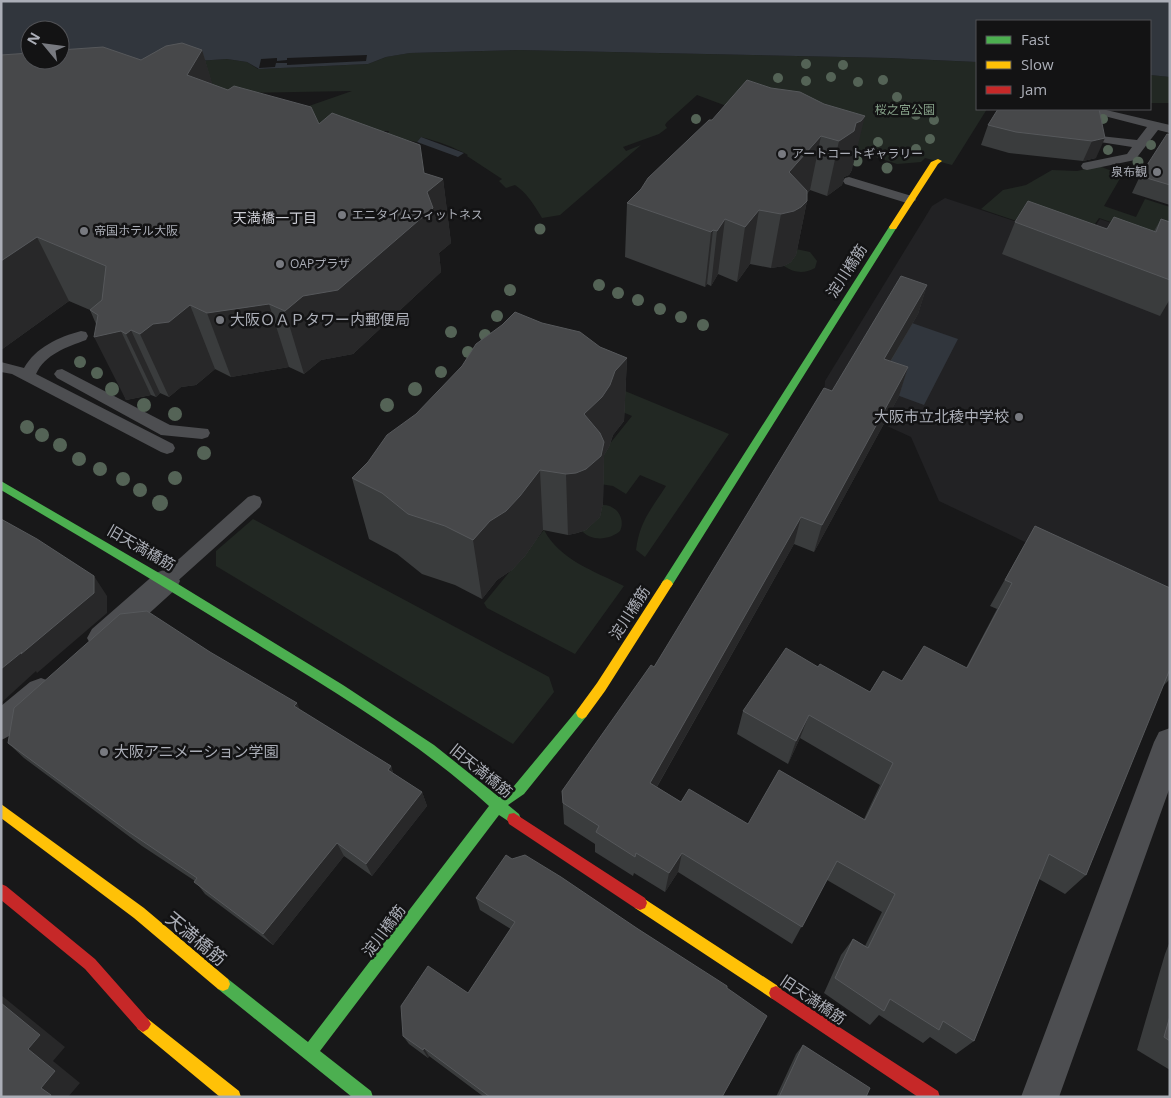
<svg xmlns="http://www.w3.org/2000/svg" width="1171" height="1098" font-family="'Open Sans','Noto Sans JP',sans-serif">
<rect width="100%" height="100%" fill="#181819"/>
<path fill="#222224" d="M945,198L1083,244L1100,219L1170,243V611L939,501L911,437L824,397L825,381L932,206Z"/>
<path fill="#222823" d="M519,50L890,58L977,62V109H987L952,165L925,158L921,162L897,164L780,126L697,95L667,122L665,125L667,128L659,134L623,147L626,151L641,145L560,215L542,218C535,206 527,193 515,185L506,188L499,181L502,179L467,156L468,155C454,147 437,141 421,137L417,142L386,136L389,131L304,132L306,107L352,91L232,93L74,69L227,59L247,62L258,69L368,64L386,57L410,53Z
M1150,75L1170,77V103H1150Z
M1099,166L1122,175L1104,206L1136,217L1145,199L1170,207V242L1099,218L1082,243L981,209L1003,190L1026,185L1052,170L1077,171Z
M796,249L810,252L817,261L815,268C804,274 794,273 784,266L792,260Z
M538,355L729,434L645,557L636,550C640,520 651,510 666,486L640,475L626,494L613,486L580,481L632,416L524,370Z
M603,505C616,505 626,518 620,531C610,540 591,542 581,530Z
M253,519L549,677L554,692L513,744L216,566V551Z
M544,530C560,560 594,571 624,586L575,654L487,608L484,603Z"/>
<path fill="#31363d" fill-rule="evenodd" d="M1,1H1170V77L1150,75V21H977V62L890,58L519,50L410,53L386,57L368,64L259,69L247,62L227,59L1,74ZM30,30H60V60H30Z
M421,137L464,153L458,157L417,142Z
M912,323L958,339L924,405L875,387Z"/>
<path fill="#181819" d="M367,55L366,61L287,65V63H276L275,67L259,68L261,59L277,58V61L287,60V58Z"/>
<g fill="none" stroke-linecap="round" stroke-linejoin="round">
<path fill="#4d4e51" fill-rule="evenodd" d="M1083,109H1102L1170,125V133L1158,130L1135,160L1087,170L1083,169L1081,166L1083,163L1127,154L1132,147L1100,142L1098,139L1100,136L1137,140L1147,127L1085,111Z
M849,177L915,197L916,200L910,204L845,184L843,181L845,178Z
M81,331L86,332L88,336L86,340C67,347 45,354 36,374L173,444L175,448L173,452L167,454L161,452L12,374L1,372V362L24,368C36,347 59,337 81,331Z
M62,369L170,425L208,429L210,433L208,437L202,439L161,435L57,378L54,374L57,370Z
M254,495L260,497L262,502L260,507L172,586L166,588L160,586L157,581L160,576L248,497Z"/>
<path fill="#4d4e51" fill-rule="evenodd" d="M166,569L176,573L180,581L176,589L112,647L102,650L92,647L87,638L92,629L156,573Z
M41,678L52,682L56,691C48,708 19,733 1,740V706L30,682Z
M1170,728V787L1059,1097H1021L1154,742L1159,732Z"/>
<path fill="#4caf50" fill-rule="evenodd" d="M893,224L897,227L671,587H663L661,584L663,581L889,227Z
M1,481L178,584L343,685L434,745L499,797L514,786L578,709L582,707L586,709L588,713L586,717L524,794L508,805L519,814L521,819L519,824L514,825L499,815L320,1051L371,1091L373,1097H352L218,989L216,984L218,979L223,977L228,979L308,1042L489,806C424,747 348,700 273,654C183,598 93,544 1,490Z"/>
<path fill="#ffc107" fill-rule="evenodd" d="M938,159L942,161L938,164L896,229H890L889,227L931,162Z
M667,579L671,581L673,584L671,587L605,691L586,717L582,719L578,717L576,713L578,709L597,683L663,581Z
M1,804L144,908L228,979L230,984L228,989L223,991L218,989L134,918L1,818Z
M640,896L781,988L783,993L781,998L776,1000L771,998L635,908L633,903L635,898Z
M143,1016L148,1019L239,1091L241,1097H220L138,1029L135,1024L138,1019Z"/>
<path fill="#c62828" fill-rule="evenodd" d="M514,813L645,898L647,903L645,908L640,910L635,908L509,824L507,819L509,814Z
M1,884L6,886L95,959L148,1019L151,1024L148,1029L143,1032L138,1029L85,969L1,900Z
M776,986L938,1091L940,1097H918L771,998L769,993L771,988Z"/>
</g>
<g fill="#546356">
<circle cx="806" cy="64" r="5"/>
<circle cx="843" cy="65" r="5"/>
<circle cx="831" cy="77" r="5"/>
<circle cx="778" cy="78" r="5"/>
<circle cx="883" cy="80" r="5"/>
<circle cx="806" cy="81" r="5"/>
<circle cx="858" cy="82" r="5"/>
<circle cx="897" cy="97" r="5"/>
<circle cx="885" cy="110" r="5"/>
<circle cx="916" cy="115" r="5"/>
<circle cx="696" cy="119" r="5"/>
<circle cx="1103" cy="119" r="5"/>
<circle cx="934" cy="120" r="5"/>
<circle cx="930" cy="139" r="5"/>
<circle cx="878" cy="142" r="5"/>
<circle cx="1151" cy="145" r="5"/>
<circle cx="916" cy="149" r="5"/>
<circle cx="1108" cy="150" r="5"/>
<circle cx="857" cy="161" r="5.5"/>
<circle cx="1138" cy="162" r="5.5"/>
<circle cx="887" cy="168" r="5.5"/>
<circle cx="540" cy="229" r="5.5"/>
<circle cx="599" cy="285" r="6"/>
<circle cx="510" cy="290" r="6"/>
<circle cx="618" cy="293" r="6"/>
<circle cx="638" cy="300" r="6"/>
<circle cx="660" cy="309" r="6"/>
<circle cx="497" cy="316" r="6"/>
<circle cx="681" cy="317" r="6"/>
<circle cx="703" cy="325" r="6"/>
<circle cx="451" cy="332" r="6"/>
<circle cx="485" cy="335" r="6"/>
<circle cx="468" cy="352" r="6"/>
<circle cx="80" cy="362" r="6"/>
<circle cx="441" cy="372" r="6"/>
<circle cx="97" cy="373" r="6"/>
<circle cx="112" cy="389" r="7"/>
<circle cx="415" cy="389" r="7"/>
<circle cx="144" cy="405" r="7"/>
<circle cx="387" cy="405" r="7"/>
<circle cx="175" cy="414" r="7"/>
<circle cx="27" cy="427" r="7"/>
<circle cx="42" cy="435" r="7"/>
<circle cx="60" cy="445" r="7"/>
<circle cx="204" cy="453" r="7"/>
<circle cx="79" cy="459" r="7"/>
<circle cx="100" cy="469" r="7"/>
<circle cx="175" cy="478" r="7"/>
<circle cx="123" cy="479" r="7"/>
<circle cx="140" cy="490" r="7"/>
<circle cx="160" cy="503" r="8"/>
</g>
<path fill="#3a3c3d" d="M202,50L212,84L319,124L424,173L443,179L451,243L439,253L441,272L353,354L321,360L304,374L289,367L231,377L215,369L196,385L181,387L169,397L160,393L156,397L151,395L126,400L96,324L90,310L69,301L1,350V55L141,60Z
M771,88L824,104L852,170L849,175L844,177L842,185L827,196L810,190L807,194V201L796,255L791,262L784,266L771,268L750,264L737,282L718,274L711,286L707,284L705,287L625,257L627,203L712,120Z
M1099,109L1096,158L1083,161L1009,153L981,145L988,125Z
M1170,135V205L1132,193L1140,176Z
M1161,219L1170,222V299L1160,316L1002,254L1015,222L1154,231Z
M927,285L918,314L891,361L908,367L899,396L814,552L794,544L657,787L681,802L748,824L864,819L880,785L800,738L788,764L737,734L743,711L818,667L870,692L902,681L966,668L997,609L990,606L1035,526L1170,588V679L1162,687L1086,875L1065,894L1039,879L974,1041L956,1054L930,1037L923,1043L879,1015L870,1025L824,993L841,955L853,939L865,946L882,912L827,880L792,944L678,872L665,892L634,873L633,876L595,852V844L564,824L562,791L654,667L832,391Z
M600,347L627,358L624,421L613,435L609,447L604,455L603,503L600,517L586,530L577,533L568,535L543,530L525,556L512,570L497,580L482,599L455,585L422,574L397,554L369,539L352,478Z
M300,710L391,766L393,773L422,792L427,806L372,876L344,856L273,945L205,894L195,881L142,846L24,758L8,743Z
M512,859L638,929L727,988L722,1097H484L429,1056L428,1058L409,1044L403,1036L468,993L511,929L480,910L476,898Z
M1170,941V1070L1137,1050L1165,954Z
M803,1045L866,1097H776L796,1054Z"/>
<path fill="#282829" d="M202,50L221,112L187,75Z
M865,116L852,170L849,175L844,177L842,185L827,196L839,141L856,123Z
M821,136L810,190L792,212L807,201L796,255L791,262L784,266L771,268L781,214L789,172Z
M1105,138L1096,158L1083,161L1092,141Z
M443,179L451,243L439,253L441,272L353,354L321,360L304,374L285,311L303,296L429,211L427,192Z
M759,210L750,264L737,282L745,227Z
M725,219L718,274L711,286L717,231Z
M713,230L707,284L705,287L711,232Z
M37,237L69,301L1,350V261Z
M927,285L918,314L875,387L884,359Z
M269,304L289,367L231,377L207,313Z
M190,305L215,369L196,385L181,387L169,397L140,334L153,324Z
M131,330L160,393L156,397L126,334Z
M121,331L151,395L126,400L94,337Z
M627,358L624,421L613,435L609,447L604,455L603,503L600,517L586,530L577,533L568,535L566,474L584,414L615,371Z
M908,367L899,396L814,552L822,525Z
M540,470L543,530L525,556L512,570L497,580L482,599L473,540L490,521Z
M801,517L794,544L647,804L650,783Z
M94,576L107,596V613L37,673L36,671L1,703V669L22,652Z
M297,703L304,719L294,706Z
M809,715L800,738L788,764L796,741Z
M391,766L396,781L388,770Z
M422,792L427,806L372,876L366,864Z
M337,843L344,856L273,945L263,934Z
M682,853L678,872L665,892L669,873Z
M1,995L65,1047L53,1061L80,1083L68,1097H50L41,1088L28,1049L1,1003Z
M424,1048L429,1056L428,1058L423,1050Z"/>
<path fill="#47484a" stroke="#56585b" d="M182,43L202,50L187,75L228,90L234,86L311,107L319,124L332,113L420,145L424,173L443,179L427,192L433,208L338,290L303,296L285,311L269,304L207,313L190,305L169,322L153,324L140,334L131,330L126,334L121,331L94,337L98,315L90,310L102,300L106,266L37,237L1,261V55L30,53V60H60V50L103,47L141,60L166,46Z
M747,80L771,88L800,92L824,104L865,116L861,121L856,123L854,131L839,141L821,136L789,172L807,191V201L801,207L794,211L781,214L759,210L745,227L725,219L717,231L713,230L711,232L627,203L641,189L648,178L709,120H712Z
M998,109H1099L1105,138L1092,141L1016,132L988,125Z
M1167,134L1170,135V185L1140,176Z
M1028,201L1107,229L1114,217L1156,232L1161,219L1170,222V280L1015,222Z
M901,276L927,285L884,359L908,367L822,525L801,517L650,783L681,802L689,789L748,824L779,770L865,820L893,763L809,715L796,741L743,711L786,648L818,667L820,664L870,692L883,671L902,681L924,646L967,668L1012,583L1005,580L1035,526L1170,588V669L1086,875L1049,854L974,1041L943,1021L939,1030L890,999L884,1011L835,978L853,939L868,948L895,894L837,861L802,927L682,853L669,873L636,853L635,857L596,832L599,826L563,803L562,791L651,665L654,667L824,388L832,391Z
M515,312L542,323L580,332L600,347L627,358L615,371L610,385L602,397L584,414L600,433L604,442L601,456L586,469L576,473L566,474L540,470L520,496L506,511L490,521L473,540L445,526L408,514L382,493L352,478L368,462L387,435L416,414L462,366L476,344L502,325Z
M1,519L37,539L94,576V593L21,654L22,652L1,669Z
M147,611L210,652L297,703L294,706L391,766L388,770L422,792L366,864L337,843L263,934L194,882L197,878L129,832L8,743L14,708L120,614Z
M506,855L512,859L525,855L561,877L638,929L727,986V988L767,1016L722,1097H490L424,1048L423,1050L403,1036L401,1006L428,966L468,993L515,922L476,898Z
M1,1003L40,1035L28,1049L55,1071L41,1088L51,1095L50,1097H1Z
M1170,1016V1041L1164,1037Z
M803,1045L870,1088L866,1097H779Z"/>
<g fill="#787a80" stroke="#131314" stroke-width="2">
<circle cx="782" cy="154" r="5"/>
<circle cx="1157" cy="172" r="5"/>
<circle cx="342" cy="215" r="5"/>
<circle cx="84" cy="231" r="5"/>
<circle cx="280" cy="264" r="5"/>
<circle cx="220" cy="320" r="5"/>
<circle cx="1019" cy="417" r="5"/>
<circle cx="104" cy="752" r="5"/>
</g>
<g text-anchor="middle" stroke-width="5" stroke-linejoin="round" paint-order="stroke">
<g font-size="12" fill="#85a088" stroke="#131314">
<text x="905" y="114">桜之宮公園</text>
</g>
<g font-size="12" fill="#abaeb7" stroke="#131314" text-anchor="start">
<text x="792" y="158">アートコートギャラリー</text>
<text x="1147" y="176" text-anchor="end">泉布観</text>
<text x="352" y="219">エニタイムフィットネス</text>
<text x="94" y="235">帝国ホテル大阪</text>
<text x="290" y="268">OAPプラザ</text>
</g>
<g font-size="14" fill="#cccdd4" stroke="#131314">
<text x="275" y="223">天満橋一丁目</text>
</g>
<g font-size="15" fill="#abaeb7" stroke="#131314">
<text transform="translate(847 271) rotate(-57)" y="5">淀川橋筋</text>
<text transform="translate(141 548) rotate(30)" y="5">旧天満橋筋</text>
<text transform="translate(630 613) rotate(-57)" y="5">淀川橋筋</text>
<text transform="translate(481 771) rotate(39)" y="5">旧天満橋筋</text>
<text transform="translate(384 931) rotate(-53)" y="5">淀川橋筋</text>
<text transform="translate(813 1000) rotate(34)" y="5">旧天満橋筋</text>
</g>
<g font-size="15" fill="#abaeb7" stroke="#131314" text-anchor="start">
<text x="230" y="325">大阪ＯＡＰタワー内郵便局</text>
<text x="1009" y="422" text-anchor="end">大阪市立北稜中学校</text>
<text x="114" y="757">大阪アニメーション学園</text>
</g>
<g font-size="18" fill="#abaeb7" stroke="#131314">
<text transform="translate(196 939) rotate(40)" y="6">天満橋筋</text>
</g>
</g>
<rect width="1171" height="1098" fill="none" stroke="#abaeb7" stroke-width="5"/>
<rect x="976" y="20" width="175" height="90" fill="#131314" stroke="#505155"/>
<rect x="986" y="36" width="25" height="8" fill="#4caf50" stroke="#505155"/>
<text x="1021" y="45" font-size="15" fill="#abaeb7">Fast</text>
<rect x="986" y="61" width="25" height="8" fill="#ffc107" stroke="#505155"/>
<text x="1021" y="70" font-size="15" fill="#abaeb7">Slow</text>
<rect x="986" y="86" width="25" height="8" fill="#c62828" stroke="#505155"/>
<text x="1021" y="95" font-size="15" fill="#abaeb7">Jam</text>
<g transform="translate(45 45) rotate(299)"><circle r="24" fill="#131314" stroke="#505155"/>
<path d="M0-4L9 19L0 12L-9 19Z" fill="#787a80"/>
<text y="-8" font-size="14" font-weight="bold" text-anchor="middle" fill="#abaeb7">N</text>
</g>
</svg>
